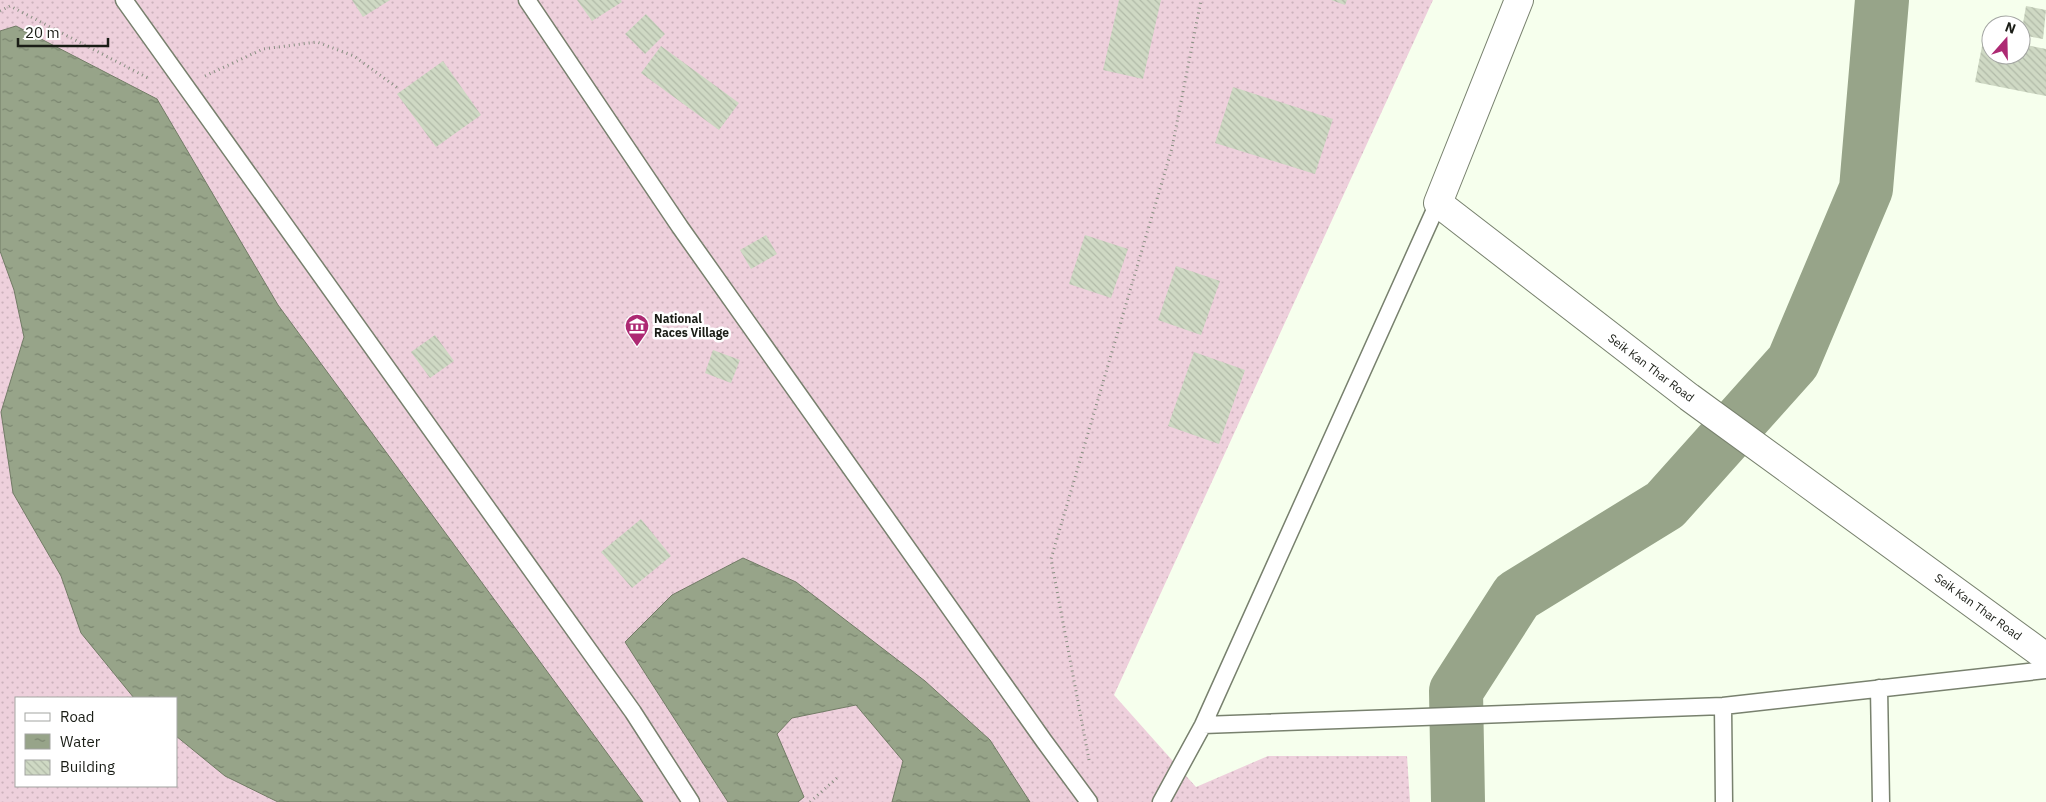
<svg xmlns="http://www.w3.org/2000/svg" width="2046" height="802" font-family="'IBM Plex Sans',sans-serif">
<defs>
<pattern id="grass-dots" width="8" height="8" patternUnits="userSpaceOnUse" patternTransform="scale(1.25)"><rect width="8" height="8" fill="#eed0dc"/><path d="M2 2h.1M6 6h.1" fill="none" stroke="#ccb2bc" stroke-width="1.8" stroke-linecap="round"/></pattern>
<pattern id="water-ripples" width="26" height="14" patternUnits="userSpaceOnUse" patternTransform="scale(1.25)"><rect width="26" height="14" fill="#97a489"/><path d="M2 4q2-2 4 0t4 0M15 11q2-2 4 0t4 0" fill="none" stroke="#7a856f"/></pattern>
<pattern id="building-back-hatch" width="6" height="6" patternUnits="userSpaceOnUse" patternTransform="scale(1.25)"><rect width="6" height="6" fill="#cfd9c4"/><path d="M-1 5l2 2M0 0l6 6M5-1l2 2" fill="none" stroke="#b1baa8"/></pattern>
</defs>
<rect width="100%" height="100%" fill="#f6ffed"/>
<path fill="url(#grass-dots)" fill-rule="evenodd" d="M0,0H1433L1114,695L1196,787L1268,756H1407L1410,802H0ZM16,698H176V786H16Z"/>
<path fill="url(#water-ripples)" stroke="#727c66" d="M16,26L157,99L278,305L643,802H278L225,776L176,736V698H134L81,633L61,576L13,493L1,412L24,337L14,290L0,251V31Z
M743,558L796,582L925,681L990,740L1030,802H892L903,761L856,705L792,718L777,734L804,797L798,802H728L625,642L672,595Z"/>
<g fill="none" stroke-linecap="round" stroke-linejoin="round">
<path stroke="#97a489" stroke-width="54" d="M1458,802L1456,691L1517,596L1665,505L1793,362L1866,189L1882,0"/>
</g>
<path fill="url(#building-back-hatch)" d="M352,0H390L363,17Z
M577,0H621L622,2L592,21Z
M1119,0H1161L1143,79L1103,70Z
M1331,0H1347L1345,5Z
M2026,6L2046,10L2043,39L2021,35Z
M646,14L665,34L645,54L625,34Z
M1984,36L1991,38V55H2021V44L2046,49V96L1975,82Z
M661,46L739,103L719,130L641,73Z
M443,61L481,115L436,147L397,94Z
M1233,87L1333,119L1315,174L1215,143Z
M766,235L777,254L751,269L740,250Z
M1085,235L1128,249L1111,298L1069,284Z
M1176,266L1220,281L1201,335L1158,320Z
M435,335L454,361L430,378L411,352Z
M713,350L740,360L731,383L705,373Z
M1194,352L1245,370L1219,444L1168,426Z
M641,519L671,556L632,588L601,552Z"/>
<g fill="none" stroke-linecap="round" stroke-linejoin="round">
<defs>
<path id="service" d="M124,0L633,712L691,802
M527,0L680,227L1044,741L1089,802
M1879,688L1881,802
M1723,706L1724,802
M1203,725L1723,706L2046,670
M1161,802L1203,725L1438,203"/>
<path id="tertiary" d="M1519,0L1438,203L1689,397L2046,657"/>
</defs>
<use href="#service" stroke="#78816e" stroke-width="19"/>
<use href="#tertiary" stroke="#78816e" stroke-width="30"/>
<path stroke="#898f82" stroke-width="3" stroke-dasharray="1 4" stroke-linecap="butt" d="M0,11L10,6L150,79
M205,76L263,49L317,42L354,56L399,89
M1089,760L1051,559L1172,148L1201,0
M810,802L837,778"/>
<use href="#service" stroke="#fff" stroke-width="16"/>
<use href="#tertiary" stroke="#fff" stroke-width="28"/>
</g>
<defs>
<symbol id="museum-pin" viewBox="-11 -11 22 30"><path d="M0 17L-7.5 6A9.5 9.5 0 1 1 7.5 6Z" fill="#ad2973" stroke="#fff"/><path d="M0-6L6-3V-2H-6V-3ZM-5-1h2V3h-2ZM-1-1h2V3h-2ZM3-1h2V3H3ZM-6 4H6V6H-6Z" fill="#fff"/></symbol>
</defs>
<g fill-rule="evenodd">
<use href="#museum-pin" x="623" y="312" width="28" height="38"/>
</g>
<g text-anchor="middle" stroke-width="5" stroke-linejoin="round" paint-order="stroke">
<g font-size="12" font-weight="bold" fill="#1a1d16" stroke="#fff" text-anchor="start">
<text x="654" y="323">National<tspan x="654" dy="14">Races Village</tspan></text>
</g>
<g font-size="12" fill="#1a1d16" stroke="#fff">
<text transform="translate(1651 368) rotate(37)" y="4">Seik Kan Thar Road</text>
<text transform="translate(1978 607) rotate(36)" y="4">Seik Kan Thar Road</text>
</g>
</g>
<rect x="15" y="697" width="162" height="90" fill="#ffffff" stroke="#a3a5a2"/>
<rect x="25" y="713" width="25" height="8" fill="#ffffff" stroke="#a3a5a2"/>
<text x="60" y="722" font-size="15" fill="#1a1d16">Road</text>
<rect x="25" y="734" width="25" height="15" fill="url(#water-ripples)" stroke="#a3a5a2"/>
<text x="60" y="747" font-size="15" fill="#1a1d16">Water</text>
<rect x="25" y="760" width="25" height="15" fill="url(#building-back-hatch)" stroke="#a3a5a2"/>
<text x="60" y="772" font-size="15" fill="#1a1d16">Building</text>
<g transform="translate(2006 40) rotate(20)"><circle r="24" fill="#ffffff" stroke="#a3a5a2"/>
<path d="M0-4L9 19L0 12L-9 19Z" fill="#ad2973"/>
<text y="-8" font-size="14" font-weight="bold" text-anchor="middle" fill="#1a1d16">N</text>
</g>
<path d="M18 38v8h90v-8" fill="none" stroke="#1a1d16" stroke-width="2.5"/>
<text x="25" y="38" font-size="15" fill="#1a1d16" stroke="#ffffff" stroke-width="4" paint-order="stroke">20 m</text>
</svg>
